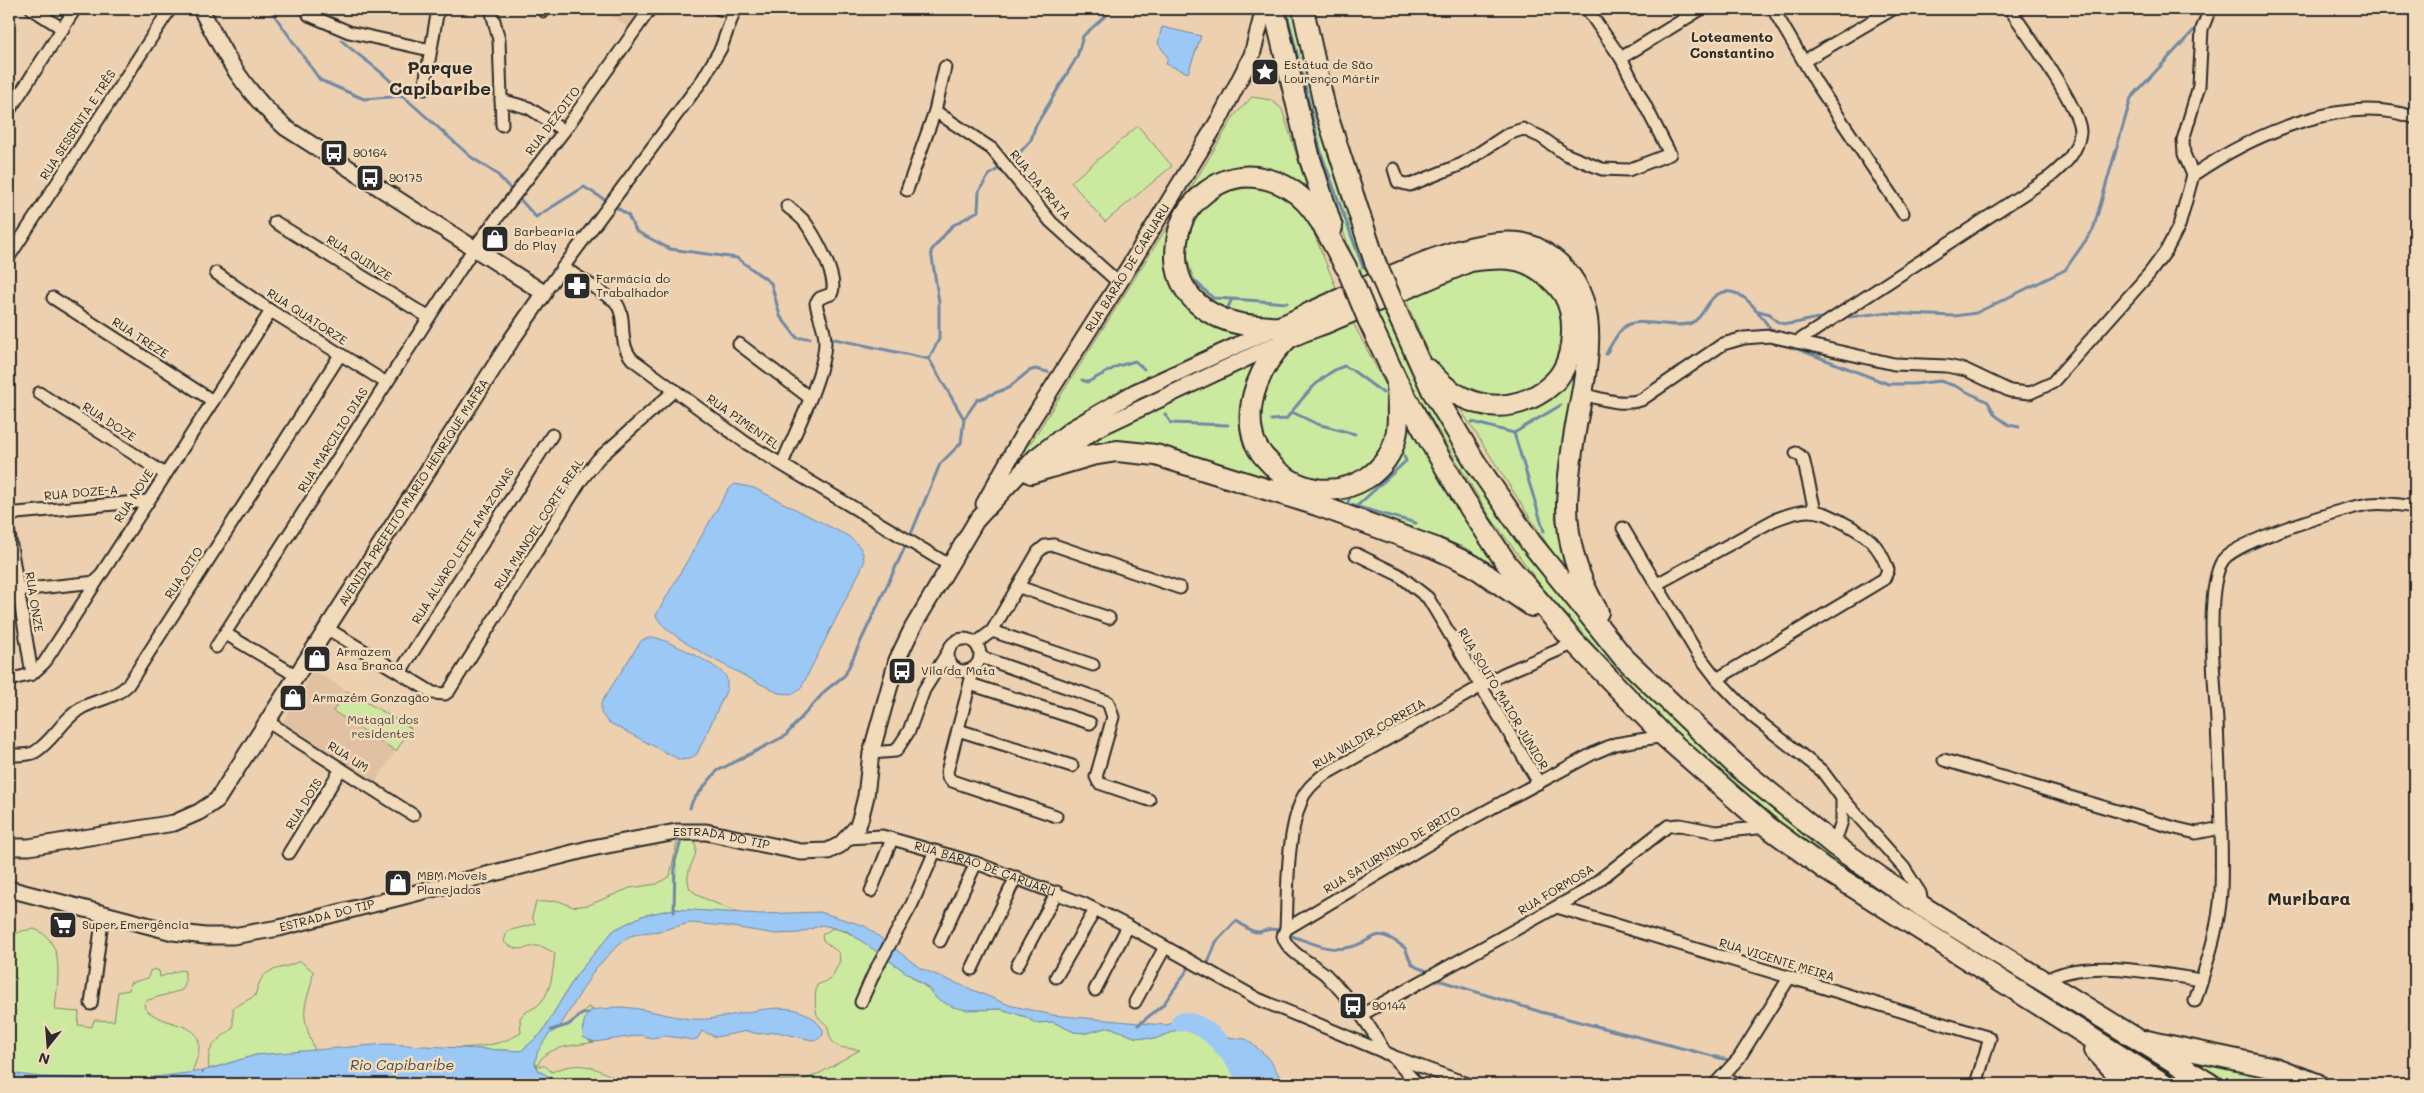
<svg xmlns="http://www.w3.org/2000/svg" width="2424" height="1093" font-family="Mali,sans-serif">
<rect width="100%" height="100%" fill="#edd0af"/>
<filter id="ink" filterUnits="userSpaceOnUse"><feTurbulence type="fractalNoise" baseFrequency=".02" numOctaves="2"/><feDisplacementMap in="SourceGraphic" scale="10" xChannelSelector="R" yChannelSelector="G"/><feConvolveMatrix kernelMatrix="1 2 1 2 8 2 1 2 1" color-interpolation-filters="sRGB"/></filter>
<g filter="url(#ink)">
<path fill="#e1c1a2" d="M602,9H645L632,30Z
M314,670L347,691L333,711L396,750L375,783L282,723Z"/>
<path fill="#cce9a0" stroke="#7c8a66" d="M1281,9H1292C1311,105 1340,190 1375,282L1363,286L1319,164Z
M1252,97L1271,100L1282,109L1300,166L1313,195C1294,180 1274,165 1249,168C1237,169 1223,177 1212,181L1172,254L1224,328L1245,337L1079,414L1049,435L1016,466L1169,224L1235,115Z
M1138,126L1172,166L1105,222L1071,182Z
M1259,187L1284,195L1308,219L1339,295C1321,301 1288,316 1270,317C1169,323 1154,189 1259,187Z
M1513,267L1547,284L1566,319L1558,371L1506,404L1441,380L1405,299L1479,268Z
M1387,303L1492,499L1761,796L2201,1084H2179L1984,963L1810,847L1662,722L1542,587L1489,515L1390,350L1371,313Z
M1352,321L1392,397L1390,443L1356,477L1315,484L1269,456L1256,421L1258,397L1281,357L1305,341Z
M1584,347L1560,472L1555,518L1565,556L1560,564L1459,407L1485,417L1524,413L1550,400L1571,378Z
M1260,359L1245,385L1241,416L1269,474L1371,486L1394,467L1406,439L1411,417L1510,576L1468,549L1436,536L1170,449L1132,443L1068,453L1136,417Z
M347,691L411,728L396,751L333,711Z
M678,838H692C705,858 681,864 690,889L699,896L738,913L674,909L642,916L614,930L577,974L541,1034L521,1051L458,1048C481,1047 501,1045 521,1033L520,1018C526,1009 535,1010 541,1002C552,990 553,969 555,953C551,951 547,949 543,947C528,942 524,957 504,942L507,931L535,924L532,917L536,902L559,901L573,907L589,905L630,888L657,884L670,876Z
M833,928L847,932L873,948L927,988L937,999L978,1010L1001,1009L1026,1017L1035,1023L1053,1022L1074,1032L1086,1033L1110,1027L1134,1037L1155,1039L1176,1030H1187L1213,1043L1228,1057L1243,1081L1242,1084C1141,1084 1039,1089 939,1080C928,1079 921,1086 910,1081L904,1084H752C770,1080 787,1081 804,1079C820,1076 844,1058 860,1050C841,1046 831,1051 828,1027C825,1023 822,1021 819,1018C814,1013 815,991 817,985L831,979L840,961L839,953L823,940L822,935Z
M34,929C67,941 57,982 55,1010L79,1012L78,1025L92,1027L94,1020L114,1021L118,992L129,990L130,983L148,978L150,971L154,969L159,971L160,977L181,970L185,971V985L182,990L148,1000L144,1003L145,1009C174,1034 217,1015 191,1074L141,1082L9,1081V937L22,931Z
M300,961L313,971C312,987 307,994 305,1007C303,1022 310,1037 315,1051L256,1055L209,1069C206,1046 216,1042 233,1028V1008L255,996C263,963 274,974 300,961Z
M588,1007L593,1010L588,1013L582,1030L589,1041L595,1042C575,1046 545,1045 537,1066H545L552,1072C582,1058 599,1069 624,1084H602L593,1078L587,1084H553C549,1075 539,1074 536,1065C532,1055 546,1033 556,1029C563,1025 570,1025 577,1019C581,1016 584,1011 588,1007Z
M2174,1050L2304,1084H2234Z"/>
<path fill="#9cc8f6" stroke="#6f89a5" d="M1162,27L1201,36L1188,73L1166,64L1168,58L1158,43Z
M735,484L754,488L848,536C858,544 864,549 864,563L801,688L792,694L778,693C753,679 663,638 656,615L728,490Z
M653,637C668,640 713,663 724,674C728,679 727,684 727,689L697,754L689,759L680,760L608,722L601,713V703L637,647L642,640Z
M674,909L761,914L820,912L865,926L920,968L1009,1005L1052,1015L1139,1023L1166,1025L1184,1020L1200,1025L1212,1036L1246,1039L1269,1058L1281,1079L1295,1084H1242L1243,1081L1228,1057L1213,1043L1187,1030H1176L1155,1039L1134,1037L1110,1027L1086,1033L1074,1032L1053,1022L1035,1023L1026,1017L1001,1009L967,1010L953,1007L937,999L927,987L847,931L822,925L799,933L776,934L726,926L690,923L659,931L642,933L630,936L619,944L595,969L559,1028L548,1035L537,1053L535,1064L539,1071L550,1077L553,1084H9V1073L41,1077L131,1080L203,1071L256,1055L385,1044L521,1051L541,1034L577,974L614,930L642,916Z
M613,1007C640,1006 667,1017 693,1019C732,1023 796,986 823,1030V1035L818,1039L812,1040L777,1032L759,1034L747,1031L716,1037L702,1031L698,1038L694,1040L666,1036L651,1038L641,1035L595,1042L584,1038C582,1030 583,1012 593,1010C600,1008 606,1010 613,1007Z
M934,1079L978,1083L982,1084H918Z"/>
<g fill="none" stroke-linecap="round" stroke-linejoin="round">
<path stroke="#6f89a5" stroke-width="3" d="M270,9L320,80L364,99L403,96L471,157L497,174L536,217L584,187L607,201
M1150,9L1158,14L1167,13L1169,9
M1286,9L1322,156L1363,267
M341,40C361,59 388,73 403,96
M613,205L628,215L636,231L670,249L737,258L771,283L780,316L797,338H810
M1195,281L1213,298L1232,299
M1755,310L1770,314C1781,333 1802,319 1820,318
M1226,311L1232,299L1287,303
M1849,317L1882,313L1955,316L1976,313L2065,270L2093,230L2131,98L2195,29
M830,338L929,359
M1790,346L1888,384H1914L1940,381L1955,386L1988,402L1995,415L2009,425L2019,427
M1606,354C1611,345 1616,335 1623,328C1636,315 1674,330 1691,323C1707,317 1707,289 1731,292C1749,295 1760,316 1770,328
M1082,380L1088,382L1118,366L1135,361L1144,369
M1292,412L1317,424L1355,434
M1165,414L1171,423L1228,425
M964,419L977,400L1008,388L1029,371L1035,369L1048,372
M1271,420L1286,419C1301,400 1320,374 1344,366L1352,370L1383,393
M1472,422L1514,433L1561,405
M1514,433L1544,531
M1351,495L1347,504L1416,523
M1357,506L1406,461L1404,456
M911,534L940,464L961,443L964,419L929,359L939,339V302L931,251L952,226L978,211L979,191L989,175L1014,159L1031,140L1035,127L1077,57L1083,36L1113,9
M690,808L693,800L717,771L785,736L826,690L845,675L905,547
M674,912L675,861L681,841
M1292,936C1309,942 1327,951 1345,948C1378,943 1371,922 1405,948C1411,961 1409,966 1425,970
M1208,963L1216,942L1236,921C1243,924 1250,933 1259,932C1268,930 1269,928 1280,930
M1435,979L1541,1012L1728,1060
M1138,1025L1163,1005L1188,969
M551,1030L568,1025L582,1014L588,1013"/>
<path stroke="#9cc8f6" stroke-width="19" d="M1181,1022C1208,1019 1238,1063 1250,1084"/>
<path stroke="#424a54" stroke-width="1" stroke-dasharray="6 5" stroke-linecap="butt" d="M200,1084L203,1071"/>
<defs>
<g id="minor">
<path d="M32,9L63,29"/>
<path d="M491,9L499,40L502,125"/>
<path d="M719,9L734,12"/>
<path d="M1773,9L1817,84L1903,213"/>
<path d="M544,11L545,9"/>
<path d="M309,15L349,32L430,50"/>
<path d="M1621,58L1701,9"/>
<path d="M1804,61L1893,9"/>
<path d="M424,89L438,9"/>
<path d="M501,100L529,108L564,131"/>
<path d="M9,111L75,9"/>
<path d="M935,111L992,149L1051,222L1119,283"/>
<path d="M1394,169L1398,182L1410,185L1462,164L1508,134L1523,129L1541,137L1565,154L1602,169L1628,170L1670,154L1621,58L1587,9"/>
<path d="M2193,175C2250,136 2345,92 2415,118"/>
<path d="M907,190L935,111L945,67"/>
<path d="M275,222L428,317"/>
<path d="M9,257L170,9"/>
<path d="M563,267L615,301C629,319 616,340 632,359L746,443L949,565"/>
<path d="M216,273L271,311L385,382"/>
<path d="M544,293L703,79L721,48L735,9"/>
<path d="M53,298L213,401"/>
<path d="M1797,342L2051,176C2065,164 2078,152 2080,132C2081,108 2025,32 2010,9"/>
<path d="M739,344L810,398"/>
<path d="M39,393L165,474"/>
<path d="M1582,394C1602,399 1621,406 1641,400L1723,344L1744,338L1770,336L1894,364L1947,366L1966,370L2010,391L2030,393L2052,383L2149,274L2166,251L2179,226L2193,175L2184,154L2183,140L2199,86L2202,29L2210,9"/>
<path d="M1796,453L1803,458L1815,511"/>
<path d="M782,464C795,432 825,375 825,341C825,328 818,316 816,303L820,298L831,294C840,281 816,238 807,225C803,218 794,212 787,206"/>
<path d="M9,518L17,513L147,501"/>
<path d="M1623,528L1697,653L1717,679L1752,716L1822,771L1842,798L1904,868L1920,893L1923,906"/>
<path d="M9,534L32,674"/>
<path d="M1356,554L1399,575L1428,598L1539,783"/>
<path d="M1657,584L1774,520C1785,516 1796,511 1808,511C1823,511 1831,516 1844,523C1867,535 1879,544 1888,570L1884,579L1717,679"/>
<path d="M1019,587L1109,618"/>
<path d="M19,590L96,582"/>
<path d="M328,629L433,693L445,694L449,691L580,482L598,459L675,390"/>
<path d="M992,631L1093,665"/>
<path d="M226,634L297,676"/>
<circle cx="964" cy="655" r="16"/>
<path d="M976,643L992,631L1038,552L1045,546L1054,545L1180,588"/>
<path d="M216,647L474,248L564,131L650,9"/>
<path d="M981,657L1108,702L1113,717L1096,777L1099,783L1149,800"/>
<path d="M967,671L971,679L947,772L948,777L952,781L1056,816"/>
<path d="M400,672L552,435"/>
<path d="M9,680L32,674L44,663L271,311"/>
<path d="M970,684L1090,723"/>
<path d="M268,722L413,815"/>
<path d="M958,730L1072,766"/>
<path d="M871,753L896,751L909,731L924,690L948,652"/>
<path d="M9,755C17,755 28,756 35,752C54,740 63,718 83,707C99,699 115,698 128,685L340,355"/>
<path d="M1944,760L2175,828L2196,833L2221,828"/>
<path id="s1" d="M849,838L882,836L976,863L1084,904L1128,926L1258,999L1391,1055L1417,1084"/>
<path d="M1834,845L1842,821V798"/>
<path d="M289,853L341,769"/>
<path d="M871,891L892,839"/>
<path d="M1557,907L1990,1038L1976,1084"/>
<path d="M1286,929C1288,889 1286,836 1302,799C1306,789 1315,782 1322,776L1503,674L1575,643"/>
<path d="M940,941L976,863"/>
<path d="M1017,966L1057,892"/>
<path d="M972,969L1016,877"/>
<path d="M1056,977L1095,910"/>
<path d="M2043,982C2085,956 2156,974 2202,980"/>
<path d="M1095,990L1128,926"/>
<path d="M2195,1001C2206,965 2219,930 2221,891C2223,835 2219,778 2217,721C2215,686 2204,588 2223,560C2237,541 2345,507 2370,504C2385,502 2400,505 2415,507"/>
<path d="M861,1002L874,973L912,904L935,851"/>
<path d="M1135,1002L1165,947"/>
<path d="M91,1004L103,914"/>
<path d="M1361,1015L1585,891L1668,826L1680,825L1716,832L1768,827"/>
<path d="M1385,1053C1370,1024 1349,998 1326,975C1313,963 1288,954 1283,936L1286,929L1462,824L1594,753L1615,744L1664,736"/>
<path d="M1392,1056L1468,1084"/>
<path d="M1722,1079L1740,1084"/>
<path d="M1715,1084L1739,1058L1789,978"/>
</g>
<g id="tertiary">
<path d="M1042,466L1097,429L1283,341"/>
<path id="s2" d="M984,504L1026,429L1119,283L1220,118L1252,55L1264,9"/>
<path id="s3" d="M9,847H29L174,823L199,812L217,800L512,339L544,293L286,128C245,92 225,57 201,9"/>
<path id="s4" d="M9,889L173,932L205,936H233L279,928L592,848L676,832H706L801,852L828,851L840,845L858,826L861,816L866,796L871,753L897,660L913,627L976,521L1035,457L1071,429L1135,392L1275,328"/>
</g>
<path id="trunk" d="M1274,9L1310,159L1332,227
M1303,9L1325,109L1375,262
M1346,267C1322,226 1309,184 1256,177C1231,174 1210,186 1194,203C1180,217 1176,239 1176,258C1178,302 1218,324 1258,326C1265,326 1273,328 1279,327C1291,324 1303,316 1314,311C1363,290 1487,223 1536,248C1607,285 1589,356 1577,420C1572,448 1568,477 1567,505C1567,544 1578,579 1598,612
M1394,306L1432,390L1475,462L1531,543L1623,657L1737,766L1834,845L1923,907L2210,1084
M1368,319L1397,381L1428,438L1464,499L1507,564L1575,643L1664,736L1768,827L1825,869L2164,1084
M1397,383C1397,400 1400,420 1396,436C1393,453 1381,469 1367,478C1333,499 1294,491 1269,462C1262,455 1255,446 1253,437C1244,403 1261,364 1286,340C1294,333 1319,326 1330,321C1377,301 1423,281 1470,261C1488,259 1509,256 1526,263C1539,268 1557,283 1564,295C1576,315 1574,352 1562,372C1556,382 1546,390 1537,395C1498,417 1456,403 1429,370
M1031,473L1092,455L1117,451L1156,455L1317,505L1435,548L1472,565L1532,606
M2147,1041L2275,1068L2317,1084
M2095,1050L2127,1084"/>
</defs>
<use href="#minor" stroke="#2b2b2b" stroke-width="15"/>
<use href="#tertiary" stroke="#2b2b2b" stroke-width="19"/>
<use href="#trunk" stroke="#2b2b2b" stroke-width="24"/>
<use href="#minor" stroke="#f1dbba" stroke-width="11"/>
<use href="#tertiary" stroke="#f1dbba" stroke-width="15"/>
<use href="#trunk" stroke="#f1dbba" stroke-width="20"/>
<defs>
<path id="trunk-bridge" d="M1375,262L1394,306
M1349,273L1368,319"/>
</defs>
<use href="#trunk-bridge" stroke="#2b2b2b" stroke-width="24" stroke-linecap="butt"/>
<use href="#trunk-bridge" stroke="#f1dbba" stroke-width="20"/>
</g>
</g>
<defs>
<symbol id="sight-square" viewBox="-11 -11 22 22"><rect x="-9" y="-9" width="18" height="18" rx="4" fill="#2b2b2b" stroke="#f1dbba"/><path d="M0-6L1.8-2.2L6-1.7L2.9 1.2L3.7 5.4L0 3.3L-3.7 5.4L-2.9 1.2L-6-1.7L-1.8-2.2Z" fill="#fff"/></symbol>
<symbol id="bus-square" viewBox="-11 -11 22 22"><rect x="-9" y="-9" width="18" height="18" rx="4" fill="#2b2b2b" stroke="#f1dbba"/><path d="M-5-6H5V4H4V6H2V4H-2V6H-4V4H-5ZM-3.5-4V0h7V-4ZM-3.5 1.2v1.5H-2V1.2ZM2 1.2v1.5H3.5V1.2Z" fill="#fff"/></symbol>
<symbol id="shop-square" viewBox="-11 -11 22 22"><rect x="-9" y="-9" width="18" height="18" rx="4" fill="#2b2b2b" stroke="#f1dbba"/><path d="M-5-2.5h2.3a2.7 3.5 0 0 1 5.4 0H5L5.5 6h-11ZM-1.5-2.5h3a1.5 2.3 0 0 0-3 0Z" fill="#fff"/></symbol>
<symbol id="pharmacy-square" viewBox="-11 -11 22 22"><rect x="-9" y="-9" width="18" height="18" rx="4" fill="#2b2b2b" stroke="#f1dbba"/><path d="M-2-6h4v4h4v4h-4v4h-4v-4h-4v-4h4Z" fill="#fff"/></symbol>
<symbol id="supermarket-square" viewBox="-11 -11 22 22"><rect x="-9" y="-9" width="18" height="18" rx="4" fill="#2b2b2b" stroke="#f1dbba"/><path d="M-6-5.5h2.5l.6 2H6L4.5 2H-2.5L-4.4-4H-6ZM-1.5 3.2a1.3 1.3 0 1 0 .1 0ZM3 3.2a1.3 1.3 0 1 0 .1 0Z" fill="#fff"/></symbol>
</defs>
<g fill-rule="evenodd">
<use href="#sight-square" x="1249" y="56" width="32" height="32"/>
<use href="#bus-square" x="318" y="137" width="32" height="32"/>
<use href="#bus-square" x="354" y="162" width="32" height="32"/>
<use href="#shop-square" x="479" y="223" width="32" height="32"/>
<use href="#pharmacy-square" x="561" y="270" width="32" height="32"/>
<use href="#shop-square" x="301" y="643" width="32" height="32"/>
<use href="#bus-square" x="886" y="655" width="32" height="32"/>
<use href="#shop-square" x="277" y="682" width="32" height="32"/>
<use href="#shop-square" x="382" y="867" width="32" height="32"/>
<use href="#supermarket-square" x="47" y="909" width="32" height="32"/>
<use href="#bus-square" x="1337" y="990" width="32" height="32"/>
</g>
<g text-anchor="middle" stroke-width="5" stroke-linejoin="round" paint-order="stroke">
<g font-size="12" fill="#2b2b2b" stroke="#f1dbba" text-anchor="start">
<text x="1284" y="69">Estátua de São<tspan x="1284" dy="14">Lourenço Mártir</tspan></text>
<text x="353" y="157">90164</text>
<text x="389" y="182">90175</text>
<text x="514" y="236">Barbearia<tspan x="514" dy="14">do Play</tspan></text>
<text x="596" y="283">Farmácia do<tspan x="596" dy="14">Trabalhador</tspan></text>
<text x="336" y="656">Armazem<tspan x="336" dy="14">Asa Branca</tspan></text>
<text x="921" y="675">Vila da Mata</text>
<text x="312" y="702">Armazém Gonzagão</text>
<text x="417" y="880">MBM Moveis<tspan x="417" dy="14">Planejados</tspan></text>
<text x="82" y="929">Super Emergência</text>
<text x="1372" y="1010">90144</text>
</g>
<g font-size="12" fill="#2b2b2b" stroke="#f1dbba">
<text transform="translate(553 121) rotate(-53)" y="4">RUA DEZOITO</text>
<text transform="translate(78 125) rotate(-57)" y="4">RUA SESSENTA E TRÊS</text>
<text transform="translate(1040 185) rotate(50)" y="4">RUA DA PRATA</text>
<text transform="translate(359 258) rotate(32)" y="4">RUA QUINZE</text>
<text dy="4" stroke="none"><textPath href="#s2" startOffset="276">RUA BARÃO DE CARUARU</textPath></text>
<text transform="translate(307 317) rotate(33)" y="4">RUA QUATORZE</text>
<text transform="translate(140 338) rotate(33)" y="4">RUA TREZE</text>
<text transform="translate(109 422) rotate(33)" y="4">RUA DOZE</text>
<text transform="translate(743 422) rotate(35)" y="4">RUA PIMENTEL</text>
<text transform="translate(333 440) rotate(-58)" y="4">RUA MARCILIO DIAS</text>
<text dy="4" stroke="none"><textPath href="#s3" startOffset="581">AVENIDA PREFEITO MÁRIO HENRIQUE MAFRA</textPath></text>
<text transform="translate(81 493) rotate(-5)" y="4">RUA DOZE-A</text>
<text transform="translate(134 496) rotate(-57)" y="4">RUA NOVE</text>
<text transform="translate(539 524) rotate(-57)" y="4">RUA MANOEL CORTE REAL</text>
<text transform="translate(463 546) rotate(-58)" y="4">RUA ÁLVARO LEITE AMAZONAS</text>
<text transform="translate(184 573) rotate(-57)" y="4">RUA OITO</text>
<text transform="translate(34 602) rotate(81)" y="4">RUA ONZE</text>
<text transform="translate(1503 699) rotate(59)" y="4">RUA SOUTO MAIOR JÚNIOR</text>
<text transform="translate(1369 734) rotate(-30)" y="4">RUA VALDIR CORREIA</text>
<text transform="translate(348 757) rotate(33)" y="4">RUA UM</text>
<text transform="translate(304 804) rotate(-58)" y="4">RUA DOIS</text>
<text dy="4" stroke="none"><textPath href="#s4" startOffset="731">ESTRADA DO TIP</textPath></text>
<text transform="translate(1392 850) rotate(-31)" y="4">RUA SATURNINO DE BRITO</text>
<text dy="4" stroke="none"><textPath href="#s1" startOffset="141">RUA BARÃO DE CARUARU</textPath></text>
<text transform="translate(1556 890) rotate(-31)" y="4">RUA FORMOSA</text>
<text dy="4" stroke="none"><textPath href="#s4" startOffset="326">ESTRADA DO TIP</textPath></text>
<text transform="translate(1777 960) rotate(17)" y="4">RUA VICENTE MEIRA</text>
</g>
<g font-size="12" fill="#43483d" stroke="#f1dbba">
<text x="383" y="724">Matagal dos<tspan x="383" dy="14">residentes</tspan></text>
</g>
<g font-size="14" font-weight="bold" fill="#2b2b2b" stroke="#f1dbba">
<text x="1732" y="42">Loteamento<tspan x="1732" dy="16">Constantino</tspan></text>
</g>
<g font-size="14" font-style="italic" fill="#424a54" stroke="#f1dbba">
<text x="402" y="1070">Rio Capibaribe</text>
</g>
<g font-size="18" font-weight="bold" fill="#2b2b2b" stroke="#f1dbba">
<text x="440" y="74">Parque<tspan x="440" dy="21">Capibaribe</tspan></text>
<text x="2309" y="905">Muribara</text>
</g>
</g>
<rect width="2424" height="1093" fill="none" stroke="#f1dbba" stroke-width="30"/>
<rect x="15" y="15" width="2394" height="1063" fill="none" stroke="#2b2b2b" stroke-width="2" filter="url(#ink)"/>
<g transform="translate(48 1046) rotate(197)" stroke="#f1dbba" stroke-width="4" paint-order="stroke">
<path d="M0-4L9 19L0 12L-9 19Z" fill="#2b2b2b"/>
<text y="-8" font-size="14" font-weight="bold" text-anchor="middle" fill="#2b2b2b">N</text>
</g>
</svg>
